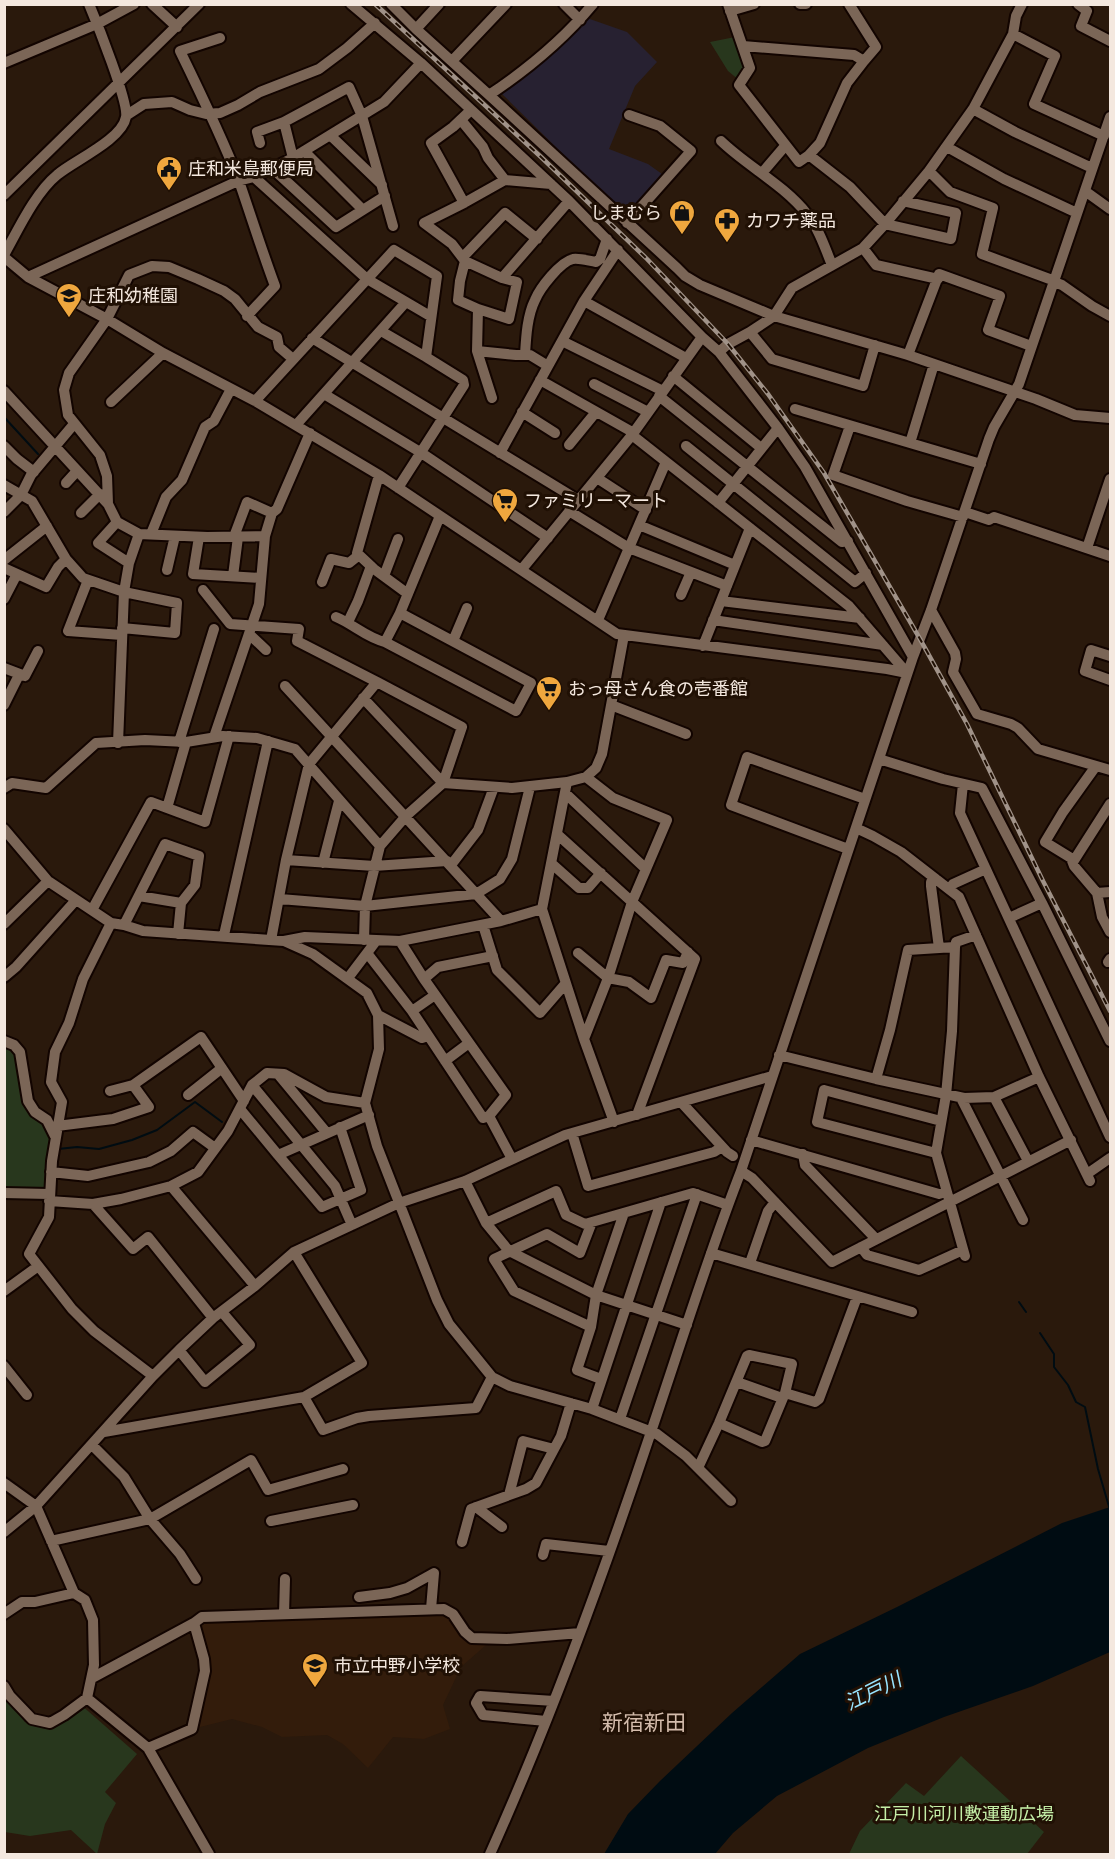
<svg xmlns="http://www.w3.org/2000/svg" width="1115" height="1859" font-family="Helvetica,'Noto Sans JP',sans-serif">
<rect width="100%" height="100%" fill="#2a190c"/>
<path fill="#272131" d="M587,18L627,32L657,62L635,86L609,149L648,164L662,174L627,217L501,93L527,74Z"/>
<path fill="#331c0b" d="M444,1609L465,1632L494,1638L461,1667L443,1705L450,1729L424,1739L393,1737L368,1768L343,1744L327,1735L282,1737L262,1727L232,1719L192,1729L205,1672L194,1623Z"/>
<path fill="#28371d" d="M735,37L747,68L739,80L728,71L710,42Z
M5,1045L20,1052L26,1108L55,1136L44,1187H5Z
M4,1695L25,1722L47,1729L64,1720L80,1704L137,1754L105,1792L116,1803L105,1824L97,1854L71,1830L30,1836L5,1832Z
M961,1756L1044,1832L1027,1854H849L860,1831L906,1783L924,1796Z"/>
<path fill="#000c12" d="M1110,1507V1652L1033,1686L944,1717L868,1748L777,1796L733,1833L715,1854H604L628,1814L660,1781L732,1713L800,1654L897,1607L1062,1523Z"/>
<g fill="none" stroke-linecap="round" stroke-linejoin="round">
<path stroke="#000c12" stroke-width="2" d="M4,417L38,454
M58,1149L77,1147L99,1149L132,1140L157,1130L195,1102L222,1122
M1019,1302L1026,1312
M1040,1333L1054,1354V1367L1068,1385L1076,1402L1085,1407L1098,1469L1110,1510"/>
<defs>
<path id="minor" d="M152,4L177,27
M351,4L421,63L569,201L702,337L719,352L778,428L805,467L913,657
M391,4L416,29L489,95L677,268L685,276L700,285L774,316L908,355L1036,399L1075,415L1110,418
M564,4L580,20
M728,4L750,68L739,85L799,162L809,155L850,187L885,224L951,239L956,213L903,201
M800,4H806
M1078,4L1087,11L1081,26L1110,41
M730,11L754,4
M416,29L439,4
M1013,34L1055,56L1034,104L1104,136
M220,38L180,51C201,94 222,137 239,181C251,216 262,251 275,286L247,316
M743,46L854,55L864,61L876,47L849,4
M452,61L506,4
M4,63L97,24L134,4
M489,95C528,69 563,40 593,4
M973,109L1015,132L1092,168
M471,110L453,127L431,143L464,203L424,223L452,244L465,261L502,278L569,201
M127,115L144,104L172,102L190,110L206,114L220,113L238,105L260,92L319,69L347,48L375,23
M461,120L483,147L488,158L505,180
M284,122L293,158
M330,135L382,185
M721,141C748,167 783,184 807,214C819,229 825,248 832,265
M260,143L257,132L284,122L349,87L362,116L393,226
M947,147L1004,179L1077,213
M304,151L363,210
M809,155L820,143L847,83L864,61
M272,168L336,227L385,196
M929,171L950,192L993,208L982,254L1055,281
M762,173L785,146
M254,177L367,279L430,316
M1085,191L1110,209
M4,195L199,4
M464,203L505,180L551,184
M627,223L691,151L660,126L629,115
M863,248L876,265L938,279
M4,255C18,230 35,193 57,175C73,161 122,140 126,117C129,103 97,23 89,4
M4,257L28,277L107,319L163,353L255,401L379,475L617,634L887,669L907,673
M463,257L505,213L537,239
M465,261L460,281L458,300L478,309L477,351L492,398
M28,277L238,181L254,177L291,159L384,102L421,63
M1054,282L1062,285L1092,306L1110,316
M584,301L686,358
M478,309L509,319L517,282L502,278
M381,331L426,357
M750,332L772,359L863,386L875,345
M312,338L578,500
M562,341L663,391
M477,351L516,355H530L548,366
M719,352L728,344L750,332L774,316L792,288L863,248L885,224L929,171L973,109L1013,34L1016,16L1022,4
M525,355C526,338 527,316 535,300C540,288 560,262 573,259C580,258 589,261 596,262L600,259L607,239
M908,355L939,274L1000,296L988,330L1031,346
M673,376L761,448
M540,380L634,433
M594,384L648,412
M4,391L108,504L117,522L139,534L207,537L265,536
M324,394L420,452L548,538
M659,396L842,542L848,541
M255,401L394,250L437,276L426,357L463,380L464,385L398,488
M111,402L163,353
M795,409L981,464
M522,412L555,433
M296,425L406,302
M850,426L833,475L907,501L963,517
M632,435L849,606L907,673
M910,443L934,364
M569,445L596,412
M4,446L17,459L34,472
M686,446L855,582L866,573
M500,453L584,301L618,250
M379,475L357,553L374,569L408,594
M597,478L646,510
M66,483L77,471
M4,485L32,501L66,559L83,578L124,592L177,603L175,633L122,628
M718,503L778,428
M108,504L107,476L100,455L68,415L64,390L69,373L107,319L129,275L152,266L169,267L198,279L224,291L235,299L258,327L277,337L279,347L293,359
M569,511L629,548L727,586
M4,512L21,495L31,475L74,424
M965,512L989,520L994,517L1110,556
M81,513L100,494
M117,522L98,543L129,563
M639,525L735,565
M151,534L166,497L182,480L205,427L214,421L231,389
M199,537L193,574L261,578
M1087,548L1110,479
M4,560L47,526
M4,568L46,587L58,567L66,559
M522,569L632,435L702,337
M167,570L175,536
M233,576L238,537L235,534L247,502L272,513
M384,576L398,539
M88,580L68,631L122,635
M322,582L331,559L349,563L359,555
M203,590L230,624L299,629L297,641L377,682
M681,595L691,572
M4,599L17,574
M721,601L860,618
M931,610L955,653L956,659L953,672L977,714L1011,724L1018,728L1038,749L1110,770
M400,613L440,516
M336,617C353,624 367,638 385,642L516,711L531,683L400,613L385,642
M598,620L666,462
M713,620L883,645
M348,622L358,601L371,566
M249,634L266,650
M453,641L467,608
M703,646L750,528
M1110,656L1091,650L1085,671L1110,680
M4,668L25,676L38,651
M285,686L501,921
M363,698L443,783L512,788L567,782L586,777L596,768L602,754L624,635
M4,705L19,675
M611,705L686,734
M214,737L259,604L265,536L272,513L277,509L310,433
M179,742L214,629
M118,743L124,592L129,563L139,534
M879,759L943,779L982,788L1042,903L1110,1041
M1096,766L1063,812L1045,842L1071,858L1074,866L1097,893L1102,917L1110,932
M586,777L613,798L667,820L632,902L608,978L584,1039L614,1122
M567,782L542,909L584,1039
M963,784L960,813L1110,1137
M4,788L12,783L46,788L96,743L145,740L186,742L223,736L257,738L295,749L380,846
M565,793L646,869
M167,808L186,742
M856,828L873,836L901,852L959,897L1039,1077L1090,1181
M4,829L48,881L111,923L124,925L143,931L284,941L305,937L400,941L501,921L542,909
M557,834L695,959L637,1115
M848,849L731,805L747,757L865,799
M286,860L374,866L447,861
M1073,862L1110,804
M323,863L339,801
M551,863L579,888H588L601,873
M451,865L478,830L494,787
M936,879L931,882V886L939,948
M949,889L953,884L986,869
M1097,893L1110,892
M139,896L181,903
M280,899L365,906L476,894L500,879L512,859L530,787
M92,910L151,802L205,822L229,736
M1009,918L1042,903
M111,923L83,979L69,1023L55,1052L51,1082L62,1102L52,1161L49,1217L29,1254L72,1309L94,1331L153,1376
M4,924L48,881
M124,925L165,844L199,856L195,885L181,903L178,934
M483,925L497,970L540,1013L566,983
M224,935L268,741
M271,940L286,860L309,764L377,682L462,727L443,783L406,816L380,846L365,906L364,940
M284,941L313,954L367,993L378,1015L379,1049L365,1103L377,1146L437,1300L449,1324L492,1377L510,1386L592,1409L657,1434L686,1456L731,1501
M376,941L367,953L412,1011L483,1118L489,1116L512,1159
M400,941L424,979L506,1095L489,1116
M955,947L952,1031L946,1095L936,1153L965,1256
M578,953L608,978L629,982L651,998L666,960L683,963L688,952
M1108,962L1110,959
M4,977L16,967L76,900
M348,978L367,953
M424,979L438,967L493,956
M412,1011L435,995
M378,1015L422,1038L428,1036
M4,1041L14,1045L20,1052L28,1101L35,1112L47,1120L55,1136
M779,1055L876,1079L964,1098L994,1097L1039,1077
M445,1061L469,1043
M278,1074L326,1132
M876,1079L890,1030L908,950L955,947L956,942L976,935
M133,1085L201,1037L244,1101
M252,1085L335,1186L352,1225
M188,1095L222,1068
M994,1097L1028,1161
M961,1098L1023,1220
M681,1102L727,1152L733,1156
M240,1109L278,1155
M57,1126L113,1119L149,1107L133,1085L110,1091
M340,1127L361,1190L322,1207L278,1155L369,1115
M572,1133L588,1186L714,1152L722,1147
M751,1140L939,1194L946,1192
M936,1153L817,1122L824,1090L941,1121
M803,1154L805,1165L876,1239
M741,1171L752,1178L832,1262L1071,1140
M51,1172L88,1176L149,1162L171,1151L193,1132L215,1148
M1087,1174L1110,1158
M465,1181L486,1223L509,1251L596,1295L687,1325
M171,1186L255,1286
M4,1193L49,1194
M49,1201L93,1204L121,1199L171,1186L198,1172L228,1131L252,1085L267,1073L284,1074L326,1097L365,1103
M93,1204L133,1249L148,1237L213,1318
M592,1222L580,1253L547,1234L494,1259L514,1291L591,1327L577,1370L601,1379
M486,1223L556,1191L566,1215L585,1224L693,1193L728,1205
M861,1247L867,1255L919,1270L963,1250
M711,1253L912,1312
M750,1263L768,1211L775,1202
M4,1291L37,1267
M591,1327L596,1295L624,1213
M179,1350L205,1382L250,1345L222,1312
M4,1366L27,1395
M737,1382L782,1398
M785,1393L815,1402L819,1399L857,1297
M304,1397L323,1430L357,1418L369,1416L476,1408L492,1377
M592,1409L661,1202
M620,1419L697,1194
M104,1432L304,1397L362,1363L294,1252
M92,1445L124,1477L150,1519L180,1554L196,1579
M698,1468L719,1423L747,1356L749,1355L792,1364L785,1393L765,1441L762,1442L719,1423
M4,1483L36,1506L74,1593L85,1600L93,1620L94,1665L87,1698L148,1748L209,1854
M509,1495L523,1441L554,1449
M476,1507L502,1527
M271,1521L353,1505
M4,1532L36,1506L153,1376L179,1350L213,1318L255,1286L294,1252L399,1203L465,1181L565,1135L772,1076
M51,1541L150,1519L251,1460L268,1490L343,1469
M462,1542L471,1509L526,1489L536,1483L561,1436L571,1403
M543,1555L546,1544L609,1551
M359,1597L390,1593L407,1588L434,1573L431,1609
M4,1614L22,1602H35L74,1593
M284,1614L285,1579
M92,1678L194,1623
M4,1686L10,1696L32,1719L50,1723L64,1715L87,1698
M546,1721L483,1715L476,1703L480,1696L554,1701
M148,1748L192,1729L205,1671L204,1659L194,1623L202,1617L444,1609L453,1614L465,1632L472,1638L507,1639L580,1633
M490,1854C552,1716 604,1573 652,1429C681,1343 708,1256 741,1171L913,657L931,610L989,439L994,427L1019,384L1110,117"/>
</defs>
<use href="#minor" stroke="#120400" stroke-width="14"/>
<use href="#minor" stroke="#7b6657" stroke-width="10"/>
<defs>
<path id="rail" d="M375,4L541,157L647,259L728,344L768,394L824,473L920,639L967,724L1043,881L1110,1011"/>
</defs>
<use href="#rail" stroke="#a09288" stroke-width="4.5"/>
<use href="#rail" stroke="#201004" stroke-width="2" stroke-dasharray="7" stroke-linecap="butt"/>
</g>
<defs>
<symbol id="civic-pin" viewBox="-11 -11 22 30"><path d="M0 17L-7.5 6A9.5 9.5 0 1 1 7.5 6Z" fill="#efa73e" stroke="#201004"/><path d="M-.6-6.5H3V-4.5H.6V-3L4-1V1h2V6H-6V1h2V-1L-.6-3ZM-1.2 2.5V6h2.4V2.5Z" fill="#111"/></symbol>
<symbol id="shop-pin" viewBox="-11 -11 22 30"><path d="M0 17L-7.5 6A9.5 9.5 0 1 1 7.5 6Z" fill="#efa73e" stroke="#201004"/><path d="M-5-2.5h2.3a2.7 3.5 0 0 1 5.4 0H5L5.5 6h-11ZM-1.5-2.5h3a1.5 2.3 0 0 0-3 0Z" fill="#111"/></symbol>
<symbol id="pharmacy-pin" viewBox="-11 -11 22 30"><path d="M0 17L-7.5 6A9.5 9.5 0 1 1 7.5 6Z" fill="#efa73e" stroke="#201004"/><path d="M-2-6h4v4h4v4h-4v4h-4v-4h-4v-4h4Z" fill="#111"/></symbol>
<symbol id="school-pin" viewBox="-11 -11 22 30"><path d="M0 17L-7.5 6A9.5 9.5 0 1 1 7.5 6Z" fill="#efa73e" stroke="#201004"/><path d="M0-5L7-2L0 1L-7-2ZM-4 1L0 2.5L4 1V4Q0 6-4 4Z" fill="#111"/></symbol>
<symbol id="supermarket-pin" viewBox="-11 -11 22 30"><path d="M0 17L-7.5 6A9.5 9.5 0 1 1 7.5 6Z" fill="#efa73e" stroke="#201004"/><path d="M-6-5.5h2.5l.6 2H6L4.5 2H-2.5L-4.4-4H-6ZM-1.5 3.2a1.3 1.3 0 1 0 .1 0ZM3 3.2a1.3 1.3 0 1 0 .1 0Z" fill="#111"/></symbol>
</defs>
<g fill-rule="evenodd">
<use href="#civic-pin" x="154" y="154" width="30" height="40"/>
<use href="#shop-pin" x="667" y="198" width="30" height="40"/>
<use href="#pharmacy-pin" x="712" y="206" width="30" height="40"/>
<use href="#school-pin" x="54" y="281" width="30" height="40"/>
<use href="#supermarket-pin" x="490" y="486" width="30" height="40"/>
<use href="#supermarket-pin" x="534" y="674" width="30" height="40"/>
<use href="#school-pin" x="300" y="1651" width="30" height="40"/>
</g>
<g text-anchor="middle" stroke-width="6" stroke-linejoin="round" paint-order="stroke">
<g font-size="18" fill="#f4e8df" stroke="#201004" text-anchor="start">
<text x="188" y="175">庄和米島郵便局</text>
<text x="662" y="219" text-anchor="end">しまむら</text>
<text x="746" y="227">カワチ薬品</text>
<text x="88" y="302">庄和幼稚園</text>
<text x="524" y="507">ファミリーマート</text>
<text x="568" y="695">おっ母さん食の壱番館</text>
<text x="334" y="1672">市立中野小学校</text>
</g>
<g font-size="18" fill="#c4eea7" stroke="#201004">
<text x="964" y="1820">江戸川河川敷運動広場</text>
</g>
<g font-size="20" font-style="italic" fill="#99e5ff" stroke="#201004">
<text transform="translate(873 1691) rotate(-26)" y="7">江戸川</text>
</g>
<g font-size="21" fill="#d4bcac" stroke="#201004">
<text x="644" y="1730">新宿新田</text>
</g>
</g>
<rect width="1115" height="1859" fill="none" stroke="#f4e8df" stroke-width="12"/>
</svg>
